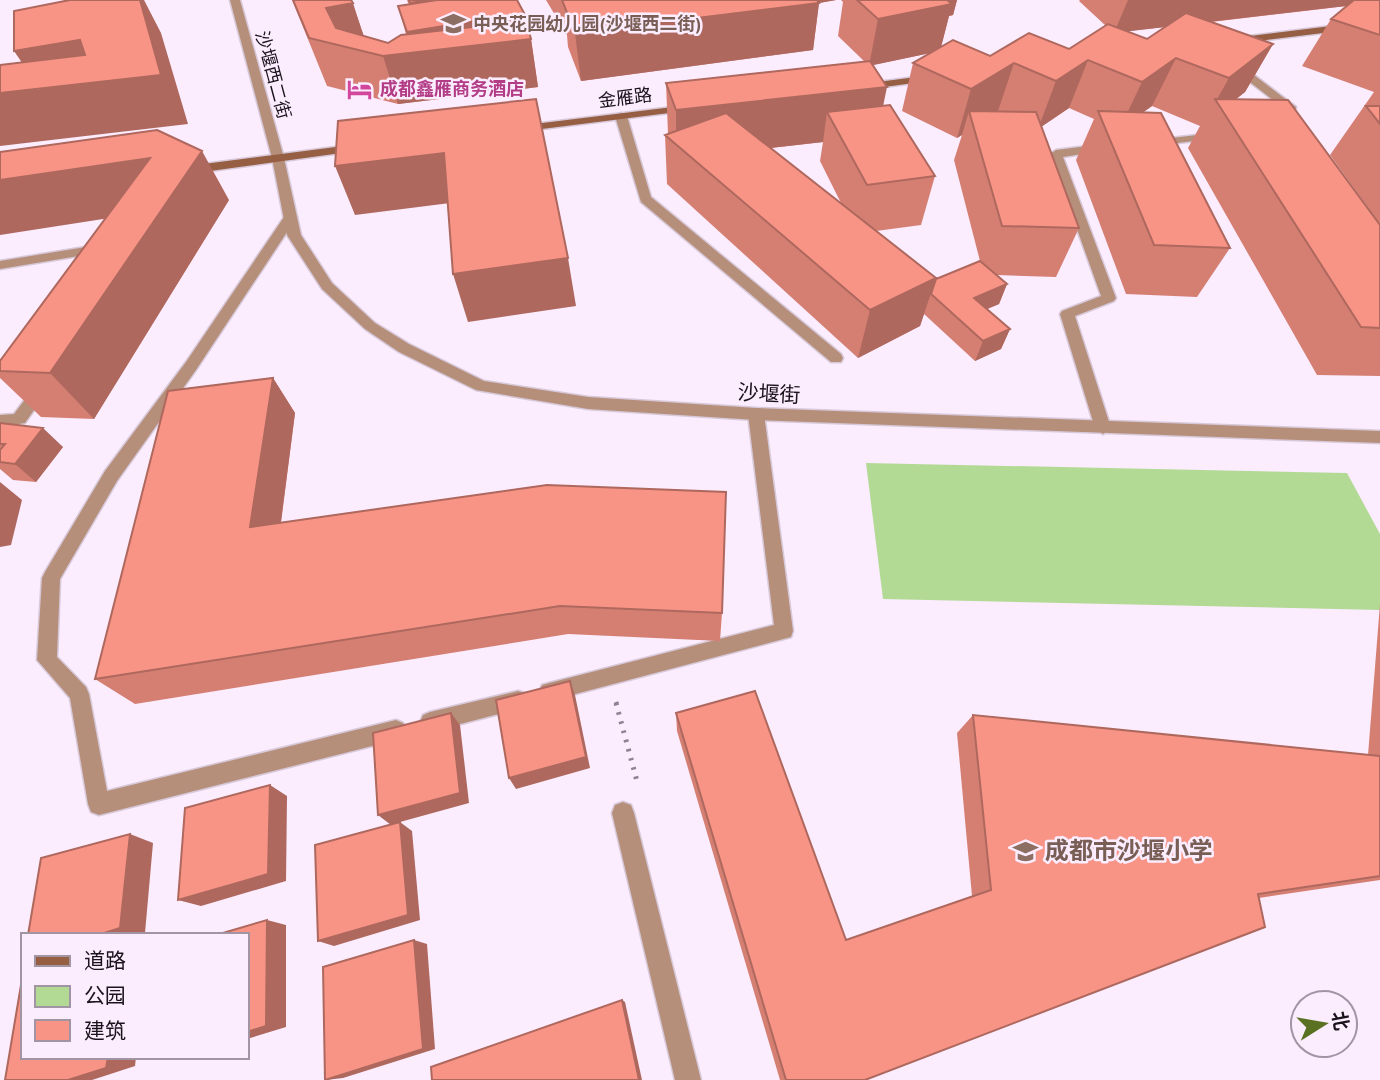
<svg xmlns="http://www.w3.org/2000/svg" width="1380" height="1080" font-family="Mulish,'Noto Sans SC',sans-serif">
<rect width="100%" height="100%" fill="#fbecfe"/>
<path fill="#b2da95" d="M866,463L1347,473L1380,534V610L883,599Z"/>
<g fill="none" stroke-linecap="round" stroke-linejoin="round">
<defs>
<path id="lane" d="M1229,62H1237L1296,107L1293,120H1285L1286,110L1229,66Z
M621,113L627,116L651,197L841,354L843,358L841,362H831L641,202L615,116Z
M1215,133L1219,134V138L1153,146L1147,143L1153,140Z
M1104,144L1108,146V150L1063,157L1116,298L1114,301L1075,316L1111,428L1103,434L1095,428L1060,314L1062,311L1101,296L1050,154L1056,150Z
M291,213L297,217L196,370L117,481L60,579L57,657L86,687L89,694L107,791L396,720L403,723L406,730L403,737L396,740L99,815L91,812L88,804L70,698L37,660L42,578L45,572L105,471L186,362L286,214Z
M756,408L764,414L793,631L791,637L549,701L542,699L539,692L542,685L549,683L774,625L748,414Z
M518,691L525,693L528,700L525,707L518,709L430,732L423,729L420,722L423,715L430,712Z
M623,802L631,805L634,813L701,1080H675L612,813L615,805Z"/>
<path id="street" d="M230,0H240L284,158L301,235L332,283L375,323L409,344L484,381L588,397L756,408L1380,431V443L756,420L588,409L476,390L399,352L365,329L322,289L287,235L272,158Z
M104,244L111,248L109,251L0,269V261Z
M43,380L51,386L25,423L0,427V415L14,414L38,382Z"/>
<path id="secondary" d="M1380,20V26L1234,44L1229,41L1234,38Z
M932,75L937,78L936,80L862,90L857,87L862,84Z
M689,105L695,108L693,110L518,132L512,129L518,126Z
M359,144L365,148L363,150L188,174L182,170L188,166Z"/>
</defs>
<use href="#lane" stroke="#d7c9da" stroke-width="3"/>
<use href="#street" stroke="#d7c9da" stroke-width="3"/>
<use href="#secondary" stroke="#d7c9da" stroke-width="3"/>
<path stroke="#8e8390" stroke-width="4.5" stroke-dasharray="2 5" stroke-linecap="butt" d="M616,702L617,705"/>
<path stroke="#8e8390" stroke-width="5" stroke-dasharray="2.5 7" stroke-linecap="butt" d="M616,703L638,785"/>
<use href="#lane" fill="#b68f7b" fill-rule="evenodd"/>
<use href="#street" fill="#b68f7b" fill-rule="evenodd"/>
<use href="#secondary" fill="#965e42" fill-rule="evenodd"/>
</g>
<path fill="#d57f73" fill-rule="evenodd" d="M292,0H351L364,36L388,43L406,34L398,6L409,5L407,0H517L531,39L538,87L398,104L327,86Z
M546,0H836L819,3L813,50L581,81L568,47L567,35Z
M841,0H957L953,15L949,16L941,47L990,56L1069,49L1106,26L1079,1L1080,0H1380V376L1317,375L1188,148L1200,126L1152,106L1143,112L1230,248L1197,297L1126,294L1076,160L1094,119L1069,108L1041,127L1079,228L1056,277L997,275L1007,284L999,304L987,309L1010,329L1001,349L975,361L924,314L920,326L858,358L667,184L665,135L668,134L666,83L865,62L838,36L843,2ZM1347,6L1331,19L1302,66L1374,92L1330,155L1377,220L1235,100L1245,92L1273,44L1211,22ZM1165,27L1147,39L1128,31ZM930,53L913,63L902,111L957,138L962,135L954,160L980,261L936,279L876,231L921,225L935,176L883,106L872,65ZM823,142L820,161L842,205L770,148Z
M229,200L94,419L41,417L0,378V361Z
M273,378L295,413L281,523L722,613L720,641L568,634L135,704L95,679Z
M0,423L63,447L36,482L13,480L0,469Z
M1380,604V880L1259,898L865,1080H780L677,731L676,713L846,940L972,896L957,733L973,715L1368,755Z"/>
<path fill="#ae685e" d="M140,0H144L161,33L188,124L0,146V93L40,89L14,51Z
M810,0H836L819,3L813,50L581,81L575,33Z
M914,0H957L953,15L949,16L940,51L869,66L878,19Z
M1128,0H1380V2L1114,33Z
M353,3L368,50L339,45L326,8Z
M524,13L528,39H531L538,87L398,104L383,56L413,52L407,32Z
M1273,44L1245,92L1222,110L1216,101L1229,78Z
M1176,58L1152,106L1119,130L1142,82Z
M1088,60L1069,108L1038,129L1056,81Z
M1014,63L998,111L973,127L969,111L962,135L957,138L971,89Z
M887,87L877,136L827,112L823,142L691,157L676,144V110Z
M202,151L229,200L94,419L50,373L161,210L0,235V180Z
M444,153L458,202L355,215L335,166Z
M568,258L576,306L468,322L453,274Z
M936,278L920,326L858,358L870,310Z
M1007,284L999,304L966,318L974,298Z
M1010,329L1001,349L975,361L983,341Z
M273,378L295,413L276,559L250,527Z
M43,428L63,447L36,482L15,464Z
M0,482L22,500L11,545L0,547Z
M570,681L575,695L590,768L516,789L509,778Z
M451,713L460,725L469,803L400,822L412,831L420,920L334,946L318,941L391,825L378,815Z
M270,785L287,796L286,881L201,906L178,900Z
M130,834L153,843L145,933L140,935H98Z
M267,920L286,925V1027L247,1039V1032Z
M414,940L427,944L435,1049L343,1078L326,1080Z
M622,1000L625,1002L642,1080H639Z
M108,1057H136L135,1066L92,1080H68Z"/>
<path fill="#f89486" stroke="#ae685e" stroke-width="2" d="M70,0H140L161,75L0,93V65L85,55L80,40L14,51V11Z
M293,0H351L353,3L326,8L336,28L388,43L401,35L526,21L531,39L383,56L309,38Z
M409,0H429L410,3Z
M437,0H517L524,13L407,32L398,6Z
M562,0H817L819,3L575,33Z
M857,0H947L952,4L878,19Z
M1354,0H1380V35L1331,19Z
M1186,13L1273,44L1229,78L1176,58L1142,82L1088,60L1056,81L1014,63L971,89L913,63L953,40L990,56L1029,33L1069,49L1108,24L1147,39Z
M870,61L887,87L676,110L666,83Z
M536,99L568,258L453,274L444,153L335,166L338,121Z
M1215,99L1288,100L1380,225V328L1361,327Z
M890,105L935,176L867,185L827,112Z
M1366,106H1380V124Z
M969,111L1036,112L1079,228L1002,226Z
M1098,111L1161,113L1230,248L1154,245Z
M726,113L936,278L870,310L665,135Z
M157,130L202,151L50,373L0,371V361L150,158L0,180V152Z
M980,261L1007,284L974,298L1010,329L983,341L931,294L936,279Z
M273,378L250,527L547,485L726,492L722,613L560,606L95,679L168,391Z
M0,423L43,428L15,464L0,462V450L5,444H0Z
M570,681L586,757L509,778L496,700Z
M755,691L846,940L991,890L973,715L1380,756V876L1258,894L1265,927L865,1080H786L676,713Z
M451,713L460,793L378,815L373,733Z
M270,785L268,874L178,900L185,808Z
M400,822L408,915L318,941L315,845Z
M130,834L120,928L98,935H28L41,858Z
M267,920L266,1026L247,1032V935H216Z
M414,940L423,1049L325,1080L323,967Z
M21,985H23V1057H108L106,1068L68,1080H5Z
M622,1000L639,1080H432L431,1067Z"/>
<defs>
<symbol id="school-bare" viewBox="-9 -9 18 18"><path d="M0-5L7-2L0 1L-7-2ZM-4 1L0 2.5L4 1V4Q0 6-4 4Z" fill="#8d6e63" stroke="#fbecfe" stroke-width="2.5" paint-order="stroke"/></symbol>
<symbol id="hotel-bare" viewBox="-9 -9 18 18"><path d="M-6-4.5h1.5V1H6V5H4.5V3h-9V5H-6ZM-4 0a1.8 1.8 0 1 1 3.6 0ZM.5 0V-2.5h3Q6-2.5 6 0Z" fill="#d1479c" stroke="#fbecfe" stroke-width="2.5" paint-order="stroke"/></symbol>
</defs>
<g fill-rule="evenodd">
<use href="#school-bare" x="436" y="6" width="35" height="35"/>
<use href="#hotel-bare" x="342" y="72" width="35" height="35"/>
<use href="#school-bare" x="1008" y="834" width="35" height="35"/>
</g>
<g text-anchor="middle" stroke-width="5" stroke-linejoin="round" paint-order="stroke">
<g font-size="18" font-weight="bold" fill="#785e54" stroke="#fbecfe" text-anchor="start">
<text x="473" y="30">中央花园幼儿园(沙堰西二街)</text>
</g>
<g font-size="18" fill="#1a131b" stroke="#fbecfe">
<text transform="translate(273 75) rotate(75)" y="6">沙堰西二街</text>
<text transform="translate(625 98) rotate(-7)" y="6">金雁路</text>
</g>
<g font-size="18" font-weight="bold" fill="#b23c85" stroke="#fbecfe" text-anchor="start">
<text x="380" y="95">成都鑫雁商务酒店</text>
</g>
<g font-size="21" fill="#1a131b" stroke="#fbecfe">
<text transform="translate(769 394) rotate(3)" y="7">沙堰街</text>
</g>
<g font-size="24" font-weight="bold" fill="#785e54" stroke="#fbecfe" text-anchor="start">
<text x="1045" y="859">成都市沙堰小学</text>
</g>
</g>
<rect x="21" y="933" width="228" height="126" fill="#fbecfe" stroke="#a195a3" stroke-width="2"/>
<rect x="35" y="956" width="35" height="10" fill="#965e42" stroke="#a195a3" stroke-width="2"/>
<text x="84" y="968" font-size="21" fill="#1a131b">道路</text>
<rect x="35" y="986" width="35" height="21" fill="#b2da95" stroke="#a195a3" stroke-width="2"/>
<text x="84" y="1003" font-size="21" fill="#1a131b">公园</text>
<rect x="35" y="1020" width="35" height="21" fill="#f89486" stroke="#a195a3" stroke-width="2"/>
<text x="84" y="1038" font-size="21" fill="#1a131b">建筑</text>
<g transform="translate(1324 1024) rotate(79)"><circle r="33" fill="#fbecfe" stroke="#a195a3" stroke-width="2"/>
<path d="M0-5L12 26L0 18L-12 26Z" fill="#5b7122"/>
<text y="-10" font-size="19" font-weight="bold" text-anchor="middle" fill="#1a131b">北</text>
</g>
</svg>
